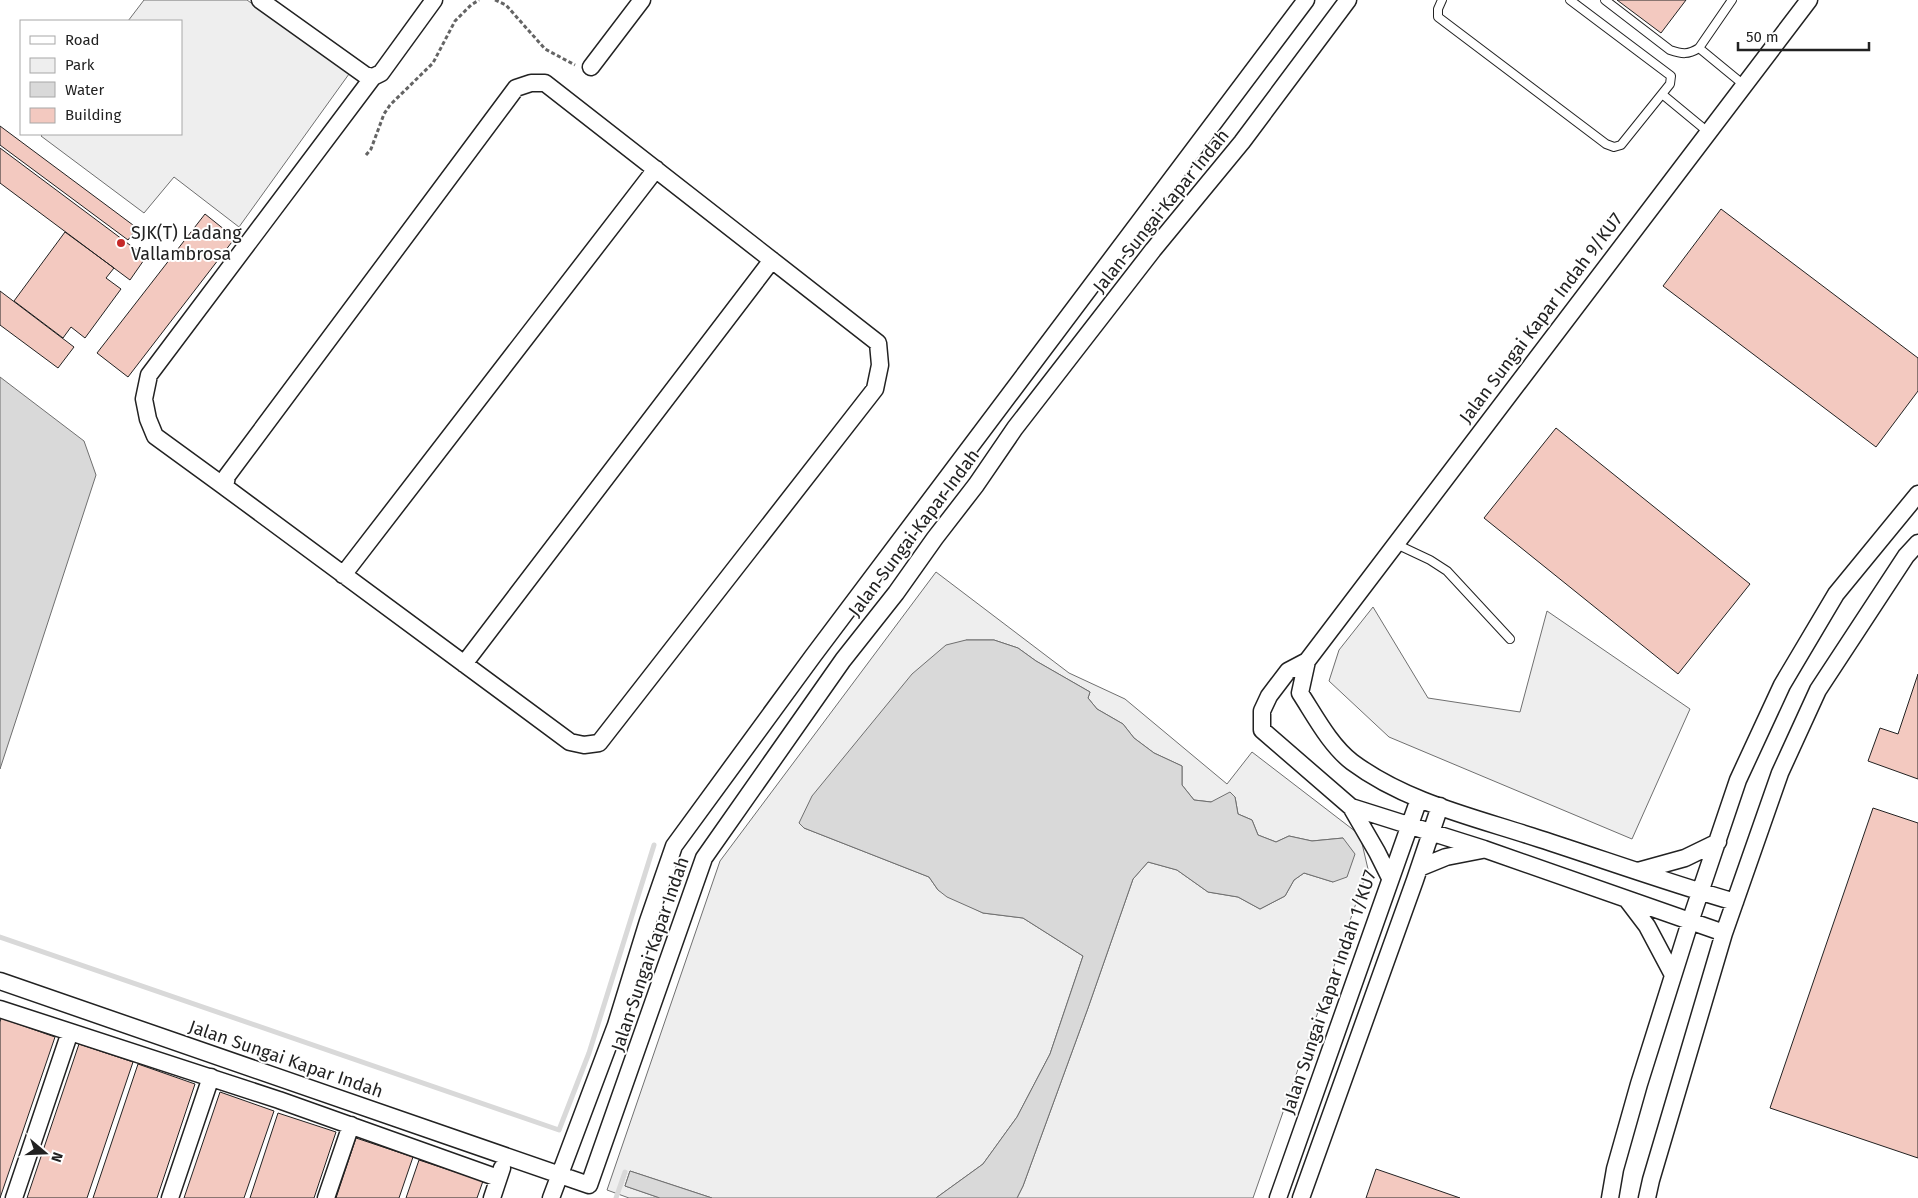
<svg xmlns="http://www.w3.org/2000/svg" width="1918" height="1198" font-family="'Fira Sans',sans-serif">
<rect width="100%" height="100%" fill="#fff"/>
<path fill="#eee" stroke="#6f6f6f" d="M144,0H247L349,74L239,227L174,177L144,213L41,136L43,134H181V21H128Z
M936,572L1069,673L1125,699L1227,784L1252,752L1360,835L1368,869L1253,1198H1017L1023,1186L1088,1008L1133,879L1148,862L1177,870L1208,892L1238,897L1260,909L1285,896L1294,880L1304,873L1333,882L1343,838L1312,841L1289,836L1276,842L1258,835L1252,820L1238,814L1235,797L1211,802L1194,800L1182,785V766L1154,753L1134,738L1123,724L1097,709L1088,698L1090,692L1036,661L1018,648L994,640H966L799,823L804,828L929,877L938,890L983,913L1023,918L1083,956L1050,1054L1017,1117L983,1164L936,1198H712L630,1171L625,1186L660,1198H629L607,1190L720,861Z
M1373,607L1428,698L1520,712L1547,611L1690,709L1632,839L1389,737L1329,681L1339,650Z"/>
<path fill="#d9d9d9" stroke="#6f6f6f" d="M0,377L84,441L96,475L0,769Z
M966,640H994L1018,648L1036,661L1090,692L1088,698L1097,709L1123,724L1134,738L1154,753L1182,766V785L1194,800L1211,802L1230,792L1235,797L1238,814L1252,820L1258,835L1276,842L1289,836L1312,841L1343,838L1355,854L1347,877L1333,882L1304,873L1294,880L1285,896L1260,909L1238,897L1208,892L1177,870L1148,862L1133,879L1088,1008L1023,1186L1017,1198H936L983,1164L1017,1117L1050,1054L1083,956L1023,918L983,913L947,897L938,890L929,877L804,828L799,823L812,796L912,674L946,645Z
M630,1171L712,1198H660L625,1186Z"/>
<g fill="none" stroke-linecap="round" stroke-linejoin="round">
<path stroke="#d9d9d9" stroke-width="5" d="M0,937L559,1130L589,1053L654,845
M616,1198L625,1172"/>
</g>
<path fill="#f3c9c0" stroke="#222" d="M1617,0H1686L1661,33Z
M0,126L137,228L128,240L0,145Z
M0,148L146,257L130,280L0,183Z
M1721,209L1918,358V391L1876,447L1663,286Z
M205,214L235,238L128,377L97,353Z
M65,232L114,268L106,278L121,289L85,338L71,327L63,338L14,301Z
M0,291L74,347L58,368L0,325Z
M1556,428L1750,584L1678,674L1484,518Z
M1918,674V779L1868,761L1880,728L1898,734Z
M1873,808L1918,823V1158L1770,1108Z
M1,1018L55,1037L0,1198V1022Z
M79,1044L133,1062L87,1198H27Z
M138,1064L195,1084L157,1198H93Z
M220,1092L274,1111L244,1198H184Z
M278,1113L336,1132L314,1198H250Z
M356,1138L413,1157L399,1198H336Z
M419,1160L483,1181L477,1198H406Z
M1376,1169L1414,1182L1460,1198H1366Z"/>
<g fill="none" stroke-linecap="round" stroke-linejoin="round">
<defs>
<path id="lane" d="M1442,0L1438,9V17L1606,144L1614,147L1621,145L1670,84L1671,76L1570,0
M1605,0L1670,50C1682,54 1688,55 1699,48
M1732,0L1699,48L1744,85
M1662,94L1708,132
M1396,544L1430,560L1447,571L1510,639"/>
<path id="street" d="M260,0L365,75L373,77L381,73L434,0
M591,67L642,0
M531,83H545L878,343L880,365L875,389L599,743L584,745L570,742L225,487L227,476L516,88Z
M225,487L155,436L148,419L144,399L149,375L373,77
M343,575L656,169
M1307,661L1300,693C1315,716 1330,745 1352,762C1407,803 1477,818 1540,839C1605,860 1669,883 1735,902
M464,664L772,260
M1351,807L1377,852L1390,878
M1419,868L1446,857L1482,850
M1638,871L1685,858L1718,842
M1628,901L1647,926L1673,975
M1724,933L1484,849L1351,807L1262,730V711L1269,696L1288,671L1307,661L1809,0
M0,981L589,1185L704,858L843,660L896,593L935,538L976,485L1015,428L1153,250L1242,142L1348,0
M0,1009L279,1100L498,1178
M14,1198L70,1032
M170,1198L211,1077
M326,1198L351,1125
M492,1198L502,1168
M551,1198L616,1025L648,921L674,846L813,656L1306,0
M1278,1198L1419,799
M1301,1198L1415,880L1440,806
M1610,1198L1615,1169L1639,1084L1690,922L1738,780L1782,685L1836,594L1918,494
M1647,1198L1651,1180L1724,933L1780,773L1818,690L1906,556L1918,543"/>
</defs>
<use href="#lane" stroke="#222" stroke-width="10"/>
<use href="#street" stroke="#222" stroke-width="19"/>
<path stroke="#646464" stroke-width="3" stroke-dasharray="4 2.5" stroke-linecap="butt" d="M495,0L506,5L545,49L575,65
M366,155L371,149L384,114L390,105L433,63L455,21L471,5L479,0"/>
<use href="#lane" stroke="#fff" stroke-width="8"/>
<use href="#street" stroke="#fff" stroke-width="16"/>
</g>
<circle fill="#c62828" stroke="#fff" stroke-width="2" cx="121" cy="243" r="5"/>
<g text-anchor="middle" stroke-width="4" stroke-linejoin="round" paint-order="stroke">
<g font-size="18" fill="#222" stroke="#fff">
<text transform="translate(1161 211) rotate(-51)" y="6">Jalan Sungai Kapar Indah</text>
<text transform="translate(1541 318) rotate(-53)" y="6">Jalan Sungai Kapar Indah 9/KU7</text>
<text transform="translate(914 533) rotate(-53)" y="6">Jalan Sungai Kapar Indah</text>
<text transform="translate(650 954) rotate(-71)" y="6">Jalan Sungai Kapar Indah</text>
<text transform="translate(1329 992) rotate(-71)" y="6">Jalan Sungai Kapar Indah 1/KU7</text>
<text transform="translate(286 1059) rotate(19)" y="6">Jalan Sungai Kapar Indah</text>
</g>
<g font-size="18" fill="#222" stroke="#fff" text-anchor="start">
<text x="131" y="239">SJK(T) Ladang<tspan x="131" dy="21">Vallambrosa</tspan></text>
</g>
</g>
<rect x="20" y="20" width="162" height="115" fill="#ffffff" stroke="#a7a7a7"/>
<rect x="30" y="36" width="25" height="8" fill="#ffffff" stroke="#a7a7a7"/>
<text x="65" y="45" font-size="15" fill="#222222">Road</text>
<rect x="30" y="58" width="25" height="15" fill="#eeeeee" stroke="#a7a7a7"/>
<text x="65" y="70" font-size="15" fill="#222222">Park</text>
<rect x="30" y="82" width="25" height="15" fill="#d9d9d9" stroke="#a7a7a7"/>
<text x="65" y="95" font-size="15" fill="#222222">Water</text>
<rect x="30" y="108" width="25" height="15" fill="#f3c9c0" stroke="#a7a7a7"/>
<text x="65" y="120" font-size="15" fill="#222222">Building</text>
<g transform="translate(45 1153) rotate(109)" stroke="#ffffff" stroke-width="4" paint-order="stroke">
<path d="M0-4L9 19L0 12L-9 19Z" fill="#222222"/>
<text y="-8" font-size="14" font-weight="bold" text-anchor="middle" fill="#222222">N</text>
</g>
<path d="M1738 42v8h131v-8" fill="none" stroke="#222222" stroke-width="2.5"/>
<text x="1746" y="42" font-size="15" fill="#222222" stroke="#ffffff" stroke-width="4" paint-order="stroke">50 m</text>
</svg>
